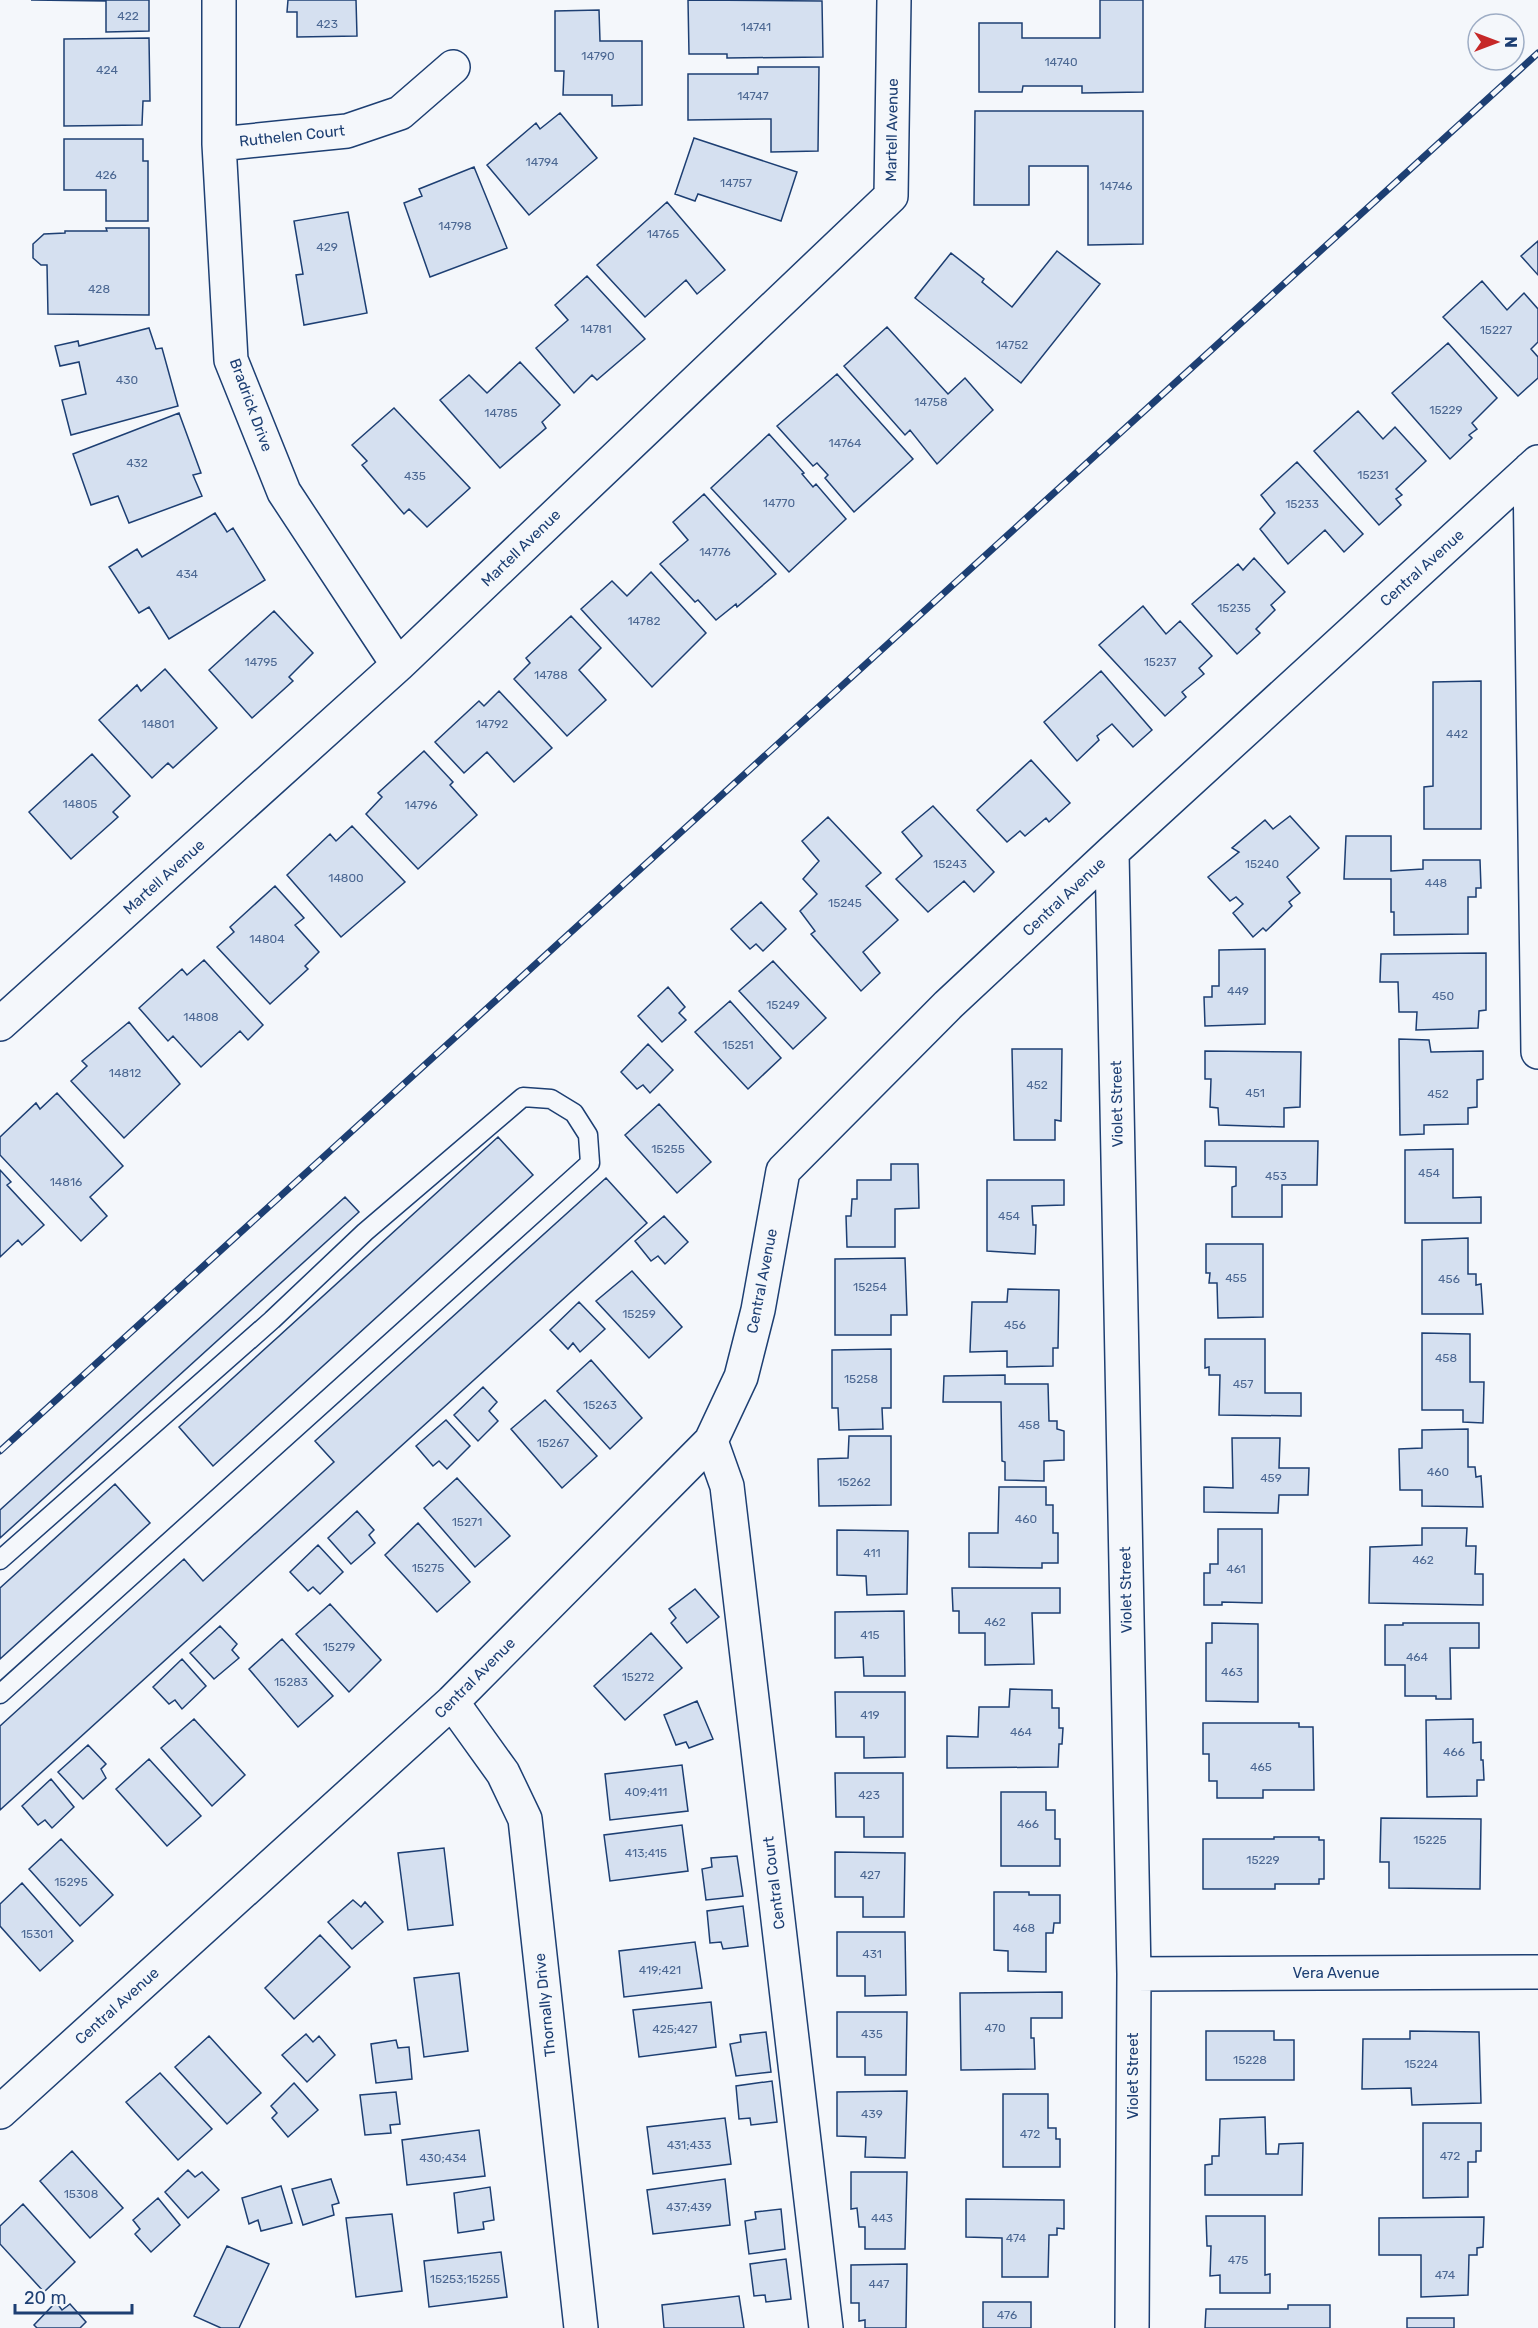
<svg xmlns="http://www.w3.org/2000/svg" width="1538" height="2328" font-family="Rubik,sans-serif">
<rect width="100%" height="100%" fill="#f4f7fb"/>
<path fill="#d5e0f0" stroke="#1d3f73" stroke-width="1.5" d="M31,0H149V31L106,32V1Z
M288,0H356L357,36L297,37V12H287Z
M688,0L822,1L823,57L727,58V54H689Z
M1100,0H1143V92L1082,93V86H1023L1022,92H979V23H1022V38H1100Z
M599,10L600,41H642V105L612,106V95H563L564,71H555V11Z
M149,38L150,101H143L142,125L64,126V39Z
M758,67H819L818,151L771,152V119L688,120V74H758Z
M975,111H1143V244L1088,245V166H1029V205H974Z
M560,113L597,158L529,215L487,165L536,123L540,129Z
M694,138L797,172L781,221L698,194L695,201L675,194Z
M64,139H143V161H148V221H106V190H64Z
M474,167L507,248L430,277L404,203L422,196L419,189Z
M667,202L725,270L697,294L686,280L645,317L597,265Z
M348,212L367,313L304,325L296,275L303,274L294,221Z
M106,228H149V315L48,314L47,265H41L33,258V244L44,234L65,233V231H107Z
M1538,241V275L1521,256Z
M1057,251L1100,284L1021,383L915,298L951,253L984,279L982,282L1012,307Z
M587,276L645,339L597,380L592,375L574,393L536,348L568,320L555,305Z
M1482,281L1507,310L1524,293L1538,309V342L1531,349L1538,357V378L1518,396L1443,317Z
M887,327L948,394L965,378L993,410L937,464L910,430L905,435L844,366Z
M149,328L156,349L162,348L178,406L71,435L62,400L86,394L79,362L60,366L55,346L78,341L79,346Z
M1448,343L1497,398L1472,423L1477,429L1469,435L1472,438L1450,459L1392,393Z
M520,362L560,405L542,422L546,428L500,468L440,400L469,375L487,393Z
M837,374L913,459L854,512L825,478L828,475L817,463L813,466L777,426Z
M394,408L470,488L427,527L409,509L404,514L362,465L367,461L352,445Z
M1358,411L1383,439L1395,427L1426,461L1396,489L1402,495L1396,499L1401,505L1379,525L1314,451Z
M179,413L201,473L193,475L202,496L129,523L118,496L91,505L73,454Z
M769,434L804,473L802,474L813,487L816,484L846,519L789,572L711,488Z
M1297,462L1363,534L1344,552L1325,530L1288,564L1260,529L1275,513L1261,495Z
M704,494L776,574L737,607L736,604L716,620L698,600L695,602L660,564L688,540L673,522Z
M215,513L227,532L233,528L265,580L169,639L149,607L139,613L109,567L137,549L142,557Z
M1254,558L1285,592L1271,605L1275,610L1256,629L1260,633L1237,654L1192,604L1238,564L1243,570Z
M651,572L706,633L652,687L581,609L612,581L627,596Z
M1143,606L1166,634L1180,621L1212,656L1199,668L1204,674L1182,692L1186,697L1165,716L1099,645Z
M274,611L313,653L289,677L293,681L252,718L209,670Z
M571,616L601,648L579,670L606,700L567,736L514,679L530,663L526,658Z
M165,669L217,728L173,768L168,763L152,778L99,720L137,685L141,691Z
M1101,671L1152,730L1133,747L1112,724L1097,736L1099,740L1077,761L1044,722Z
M1481,681V829H1424V787L1433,786V682Z
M499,691L552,748L514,782L487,752L464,773L435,742L479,701L484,706Z
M424,751L453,782L450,785L477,815L418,869L366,814L382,797L378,793Z
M92,754L130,796L113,812L118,817L71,859L29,812Z
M1031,760L1070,803L1049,822L1046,818L1025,836L1020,831L1007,842L977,810Z
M933,806L994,872L974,892L964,881L928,912L896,879L922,856L902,832Z
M1290,816L1319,848L1287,877L1300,893L1289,902L1292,906L1266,931L1263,928L1253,937L1233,913L1243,904L1236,897L1230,901L1208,877L1239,852L1232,848L1265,820L1273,829Z
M828,817L881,873L866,886L898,920L863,952L880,973L861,991L811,934L815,931L800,911L817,894L803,879L819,861L802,841Z
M352,826L405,882L341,937L287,875L330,834L336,841Z
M1346,836H1391V871L1423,869V860H1480L1481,888H1476V897H1468V934L1394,935V912H1391V879H1344Z
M275,886L304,918L295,925L319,952L305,966L308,969L270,1004L217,947L234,932L230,927Z
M761,902L786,929L763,951L756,944L750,949L731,929Z
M1265,949V1024L1205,1026L1204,997H1212V986H1219V950Z
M1486,953V1010L1479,1011L1478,1028L1416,1030L1417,1012H1399L1398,982H1380L1381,954Z
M204,960L263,1025L248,1040L240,1031L201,1067L173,1036L168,1041L139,1008L182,969L187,975Z
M773,961L826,1018L793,1049L739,991Z
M668,987L685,1007L679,1013L686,1020L662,1042L638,1016Z
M730,1001L781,1058L748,1089L695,1032Z
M129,1022L180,1084L124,1138L71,1081L87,1066L82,1061Z
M1399,1039L1429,1040L1431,1052L1483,1051V1079L1477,1080V1107L1468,1108V1124L1424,1125V1134L1400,1135Z
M648,1044L673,1070L650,1093L643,1085L637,1089L621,1072Z
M1012,1049H1062L1061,1121L1055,1120V1140H1014Z
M1205,1051L1301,1052L1300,1107L1284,1108V1127L1219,1125L1218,1108L1210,1107L1211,1079H1205Z
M57,1093L123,1166L90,1197L107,1216L81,1241L0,1155V1137L36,1103L40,1109Z
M659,1104L711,1162L677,1193L625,1135Z
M498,1137L533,1175L213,1466L179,1427Z
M1205,1141H1318L1317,1185H1282V1217H1232V1187L1236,1186V1167L1205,1166Z
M1453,1149V1198L1481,1197V1223H1405V1150Z
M891,1164H918L919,1208L895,1209V1247H847L846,1216H851L852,1199H857V1180H891Z
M0,1170L11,1182L7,1185L44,1225L22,1245L18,1240L0,1257Z
M606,1178L647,1223L0,1810V1726L184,1559L203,1581L334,1462L315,1441Z
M987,1180H1064V1205L1032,1206L1033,1225H1036L1035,1254L987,1251Z
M345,1197L359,1212L0,1538V1510Z
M664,1216L688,1242L665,1264L658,1256L651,1261L635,1241Z
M1468,1238V1274H1476V1285L1481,1284L1483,1314H1422V1240Z
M1206,1244H1263V1317L1218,1318L1217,1283H1209L1210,1273H1206Z
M905,1258L907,1315H891V1335H835V1259Z
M632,1271L682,1327L649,1358L596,1301Z
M1008,1289L1059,1290L1058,1348H1053V1366L1007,1367V1351L970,1352L972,1302H1007Z
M579,1302L605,1329L580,1352L573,1343L568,1349L550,1330Z
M1422,1333L1470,1334V1382H1484L1483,1423L1463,1422V1410H1422Z
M1205,1339H1265V1393H1301V1416L1219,1415L1220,1375H1209V1367L1205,1368Z
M891,1349V1408H882L883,1429L839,1430L838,1408H832V1350Z
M591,1360L642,1418L610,1449L557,1391Z
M1005,1375V1384H1048L1049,1421H1057V1429L1064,1431V1460L1044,1461V1481L1005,1480V1462L1002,1461L1001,1402H943L944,1376Z
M483,1387L497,1402L489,1411L498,1421L478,1441L454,1415Z
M545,1400L597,1456L562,1488L511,1429Z
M446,1420L470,1446L447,1469L439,1461L433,1466L416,1446Z
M1468,1429V1467H1475L1476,1477L1481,1476L1483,1507L1422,1506V1490H1400L1399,1449L1422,1448V1430Z
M849,1436H891V1505L819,1506L818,1459L848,1458Z
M1232,1438H1280L1279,1468H1309L1308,1495H1279L1278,1513L1204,1512V1487L1233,1488Z
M457,1478L510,1536L475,1567L424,1508Z
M115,1484L150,1523L0,1659V1588Z
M999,1487H1046V1505H1053V1533H1058V1563H1042V1568L969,1567V1533H998Z
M357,1511L374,1530L369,1535L375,1543L351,1564L328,1538Z
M418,1523L470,1582L437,1612L385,1555Z
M1422,1528H1467L1466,1546H1476L1475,1574H1483V1605L1369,1603L1370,1547L1422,1545Z
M1218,1529H1262V1603L1222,1602V1605H1204V1573H1210V1564H1218Z
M837,1530L908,1531L907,1594L867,1595L866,1576L837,1575Z
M318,1545L343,1572L320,1594L313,1587L308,1591L290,1572Z
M952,1588H1060V1613H1032L1034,1664L985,1665V1633H959V1611H953Z
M695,1589L719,1617L687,1643L671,1623L676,1618L669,1609Z
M330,1604L381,1660L349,1692L296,1634Z
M904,1611L905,1676H864L863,1657L835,1658V1612Z
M1212,1623L1258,1624V1702L1206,1701V1643H1212Z
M1403,1623H1479V1648H1450L1451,1699H1436V1696H1405V1665H1385V1625H1403Z
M220,1626L237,1644L232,1650L239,1658L214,1679L190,1653Z
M651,1633L682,1668L625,1720L594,1686Z
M282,1639L333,1696L298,1727L249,1669Z
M182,1659L206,1686L182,1709L175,1700L169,1704L153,1687Z
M1010,1689L1052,1690V1708H1059V1728H1063L1062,1744H1059L1058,1767L947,1768V1736L978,1737L979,1707H1009Z
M835,1692H905V1757L864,1758V1737H836Z
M697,1701L713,1739L689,1748L686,1742L676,1745L664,1715Z
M194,1719L245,1775L212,1806L161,1748Z
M1473,1719V1743L1481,1742V1760H1483L1484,1780H1477V1796L1427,1797L1426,1720Z
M1203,1723H1299V1727H1313L1314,1790H1263V1798H1217V1781H1209V1754H1203Z
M88,1745L106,1764L101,1769L106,1778L83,1799L58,1772Z
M149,1759L201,1816L167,1846L116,1789Z
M682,1765L688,1811L610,1820L605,1774Z
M835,1773H903V1837H864V1817H836Z
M51,1779L74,1807L52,1828L45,1820L38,1825L22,1806Z
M1001,1792H1046V1810H1055V1839H1060V1866H1001Z
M1381,1818L1481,1819L1480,1889L1389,1888V1862H1380Z
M682,1825L688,1871L610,1881L604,1835Z
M1274,1837H1319V1840H1324V1879H1319V1884H1275V1889H1203V1839H1274Z
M61,1839L113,1895L80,1926L29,1869Z
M444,1848L453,1925L408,1930L398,1853Z
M835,1852L905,1853L904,1917H863V1897H835Z
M737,1856L743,1896L706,1900L702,1869L712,1867L711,1858Z
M22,1883L73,1941L40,1971L0,1926V1904Z
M994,1892H1029V1895H1060V1923H1054L1053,1933H1046V1972L1008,1971V1951L994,1950Z
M353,1900L361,1907L365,1902L383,1922L352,1949L328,1922Z
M743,1906L748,1946L723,1949L721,1942L710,1943L707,1911Z
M837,1932H905L906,1995L865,1996V1976H837Z
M320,1935L350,1967L294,2019L265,1988Z
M695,1942L702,1988L624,1997L619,1951Z
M459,1973L468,2051L424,2057L414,1978Z
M1062,1992V2018H1031V2038H1034L1035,2069L961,2070L960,1993Z
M711,2002L716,2047L639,2057L633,2010Z
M837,2012H907L906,2075H865V2057H837Z
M1206,2031H1274V2040H1294V2080H1206Z
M1410,2031L1479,2032L1481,2103L1412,2105L1411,2088L1362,2089L1363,2039H1410Z
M766,2032L771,2072L736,2076L730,2044L741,2042L740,2035Z
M306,2034L313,2042L319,2036L335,2055L307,2082L282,2055Z
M209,2036L261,2093L227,2124L175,2067Z
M396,2040L398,2048L409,2047L412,2079L376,2083L371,2044Z
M160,2073L212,2129L178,2160L126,2102Z
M772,2081L777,2122L751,2125L750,2118L739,2119L736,2086Z
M294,2083L318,2110L288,2137L272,2118L277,2113L271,2106Z
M907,2091L905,2158L865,2157L866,2137L837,2136V2092Z
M396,2092L400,2124L390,2125L391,2133L365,2135L360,2095Z
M1003,2094H1048V2128H1056V2139H1060V2167H1003Z
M1265,2117L1266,2154H1278L1279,2144L1303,2143L1302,2195H1205V2165L1212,2164V2156H1219L1220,2119Z
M725,2118L731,2164L653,2174L647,2127Z
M1423,2123H1481V2151H1476V2162H1468V2197L1423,2198Z
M479,2130L485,2176L407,2185L402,2140Z
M72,2151L123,2208L90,2238L40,2181Z
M188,2170L195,2177L202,2172L219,2190L188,2218L165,2192Z
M851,2172H907L905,2249H865V2227H859L857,2208L851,2209Z
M331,2179L339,2203L332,2205L334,2215L303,2225L292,2189Z
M725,2179L730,2225L653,2234L647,2190Z
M281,2186L292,2223L261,2231L258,2220L249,2224L242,2198Z
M490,2187L494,2220L483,2222L484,2229L458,2233L454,2193Z
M158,2198L180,2225L151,2252L135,2234L140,2229L133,2220Z
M966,2199L1064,2200V2229L1057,2228V2235H1049L1048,2277H1002V2238L966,2237Z
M23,2204L75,2262L44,2292L0,2244V2226Z
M781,2209L785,2249L749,2254L745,2221L756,2219L755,2212Z
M392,2214L402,2291L356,2297L346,2218Z
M1206,2216H1265V2275L1270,2274V2293H1220V2275L1210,2276L1211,2246H1207Z
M1484,2217L1483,2247L1477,2248V2255H1469L1468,2295L1421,2297V2255H1379V2218Z
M227,2246L269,2264L239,2328H221L194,2316Z
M501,2252L507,2297L429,2307L424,2261Z
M786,2259L791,2299L766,2302L765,2295L754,2296L750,2264Z
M907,2264L906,2328H865V2320L859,2321V2303H851V2265Z
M739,2296L744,2328H664L662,2305Z
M56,2302L62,2310L70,2304L86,2322L80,2328H37L34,2325Z
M983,2302H1031V2328H983Z
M1288,2305H1330V2328H1205L1206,2309H1288Z
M1407,2318H1454V2328H1407Z"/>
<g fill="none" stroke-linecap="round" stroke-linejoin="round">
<defs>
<path id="lane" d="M0,1560L272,1320L365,1232L523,1097L551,1099L574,1113L588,1135L590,1163L0,1694"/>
<path id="street" d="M219,0V144L231,360L284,492L398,665
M219,144L347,131L400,113L453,67
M1530,469L1538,1052
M1112,852L1134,1974L1132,2328
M0,1024L398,665L891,196L894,0
M711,1441L727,1486L826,2328
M452,1702L503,1773L525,1819L581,2328
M1134,1974L1538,1972
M0,2112L452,1702L711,1441L741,1377L758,1310L783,1171L948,1005L1112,852L1538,462"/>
</defs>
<use href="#lane" stroke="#1d3f73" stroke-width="21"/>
<use href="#street" stroke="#1d3f73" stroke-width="36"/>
<use href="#lane" stroke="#f4f7fb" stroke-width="18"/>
<use href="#street" stroke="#f4f7fb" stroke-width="33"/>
<defs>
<path id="rail" d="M0,1451L1538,53"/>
</defs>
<use href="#rail" stroke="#1d3f73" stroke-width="7"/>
<use href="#rail" stroke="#f4f7fb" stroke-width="4.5" stroke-dasharray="14" stroke-linecap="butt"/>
</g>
<g text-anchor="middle" stroke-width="4.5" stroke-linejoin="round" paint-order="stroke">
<g font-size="12" fill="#4b6792">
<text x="128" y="20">422</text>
<text x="327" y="28">423</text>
<text x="756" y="31">14741</text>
<text x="598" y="60">14790</text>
<text x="1061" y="66">14740</text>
<text x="107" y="74">424</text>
<text x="753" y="100">14747</text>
<text x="542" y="166">14794</text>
<text x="106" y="179">426</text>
<text x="736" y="187">14757</text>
<text x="1116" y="190">14746</text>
<text x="455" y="230">14798</text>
<text x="663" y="238">14765</text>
<text x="327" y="251">429</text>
<text x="99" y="293">428</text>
<text x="596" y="333">14781</text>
<text x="1496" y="334">15227</text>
<text x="1012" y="349">14752</text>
<text x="127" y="384">430</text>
<text x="931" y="406">14758</text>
<text x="1446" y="414">15229</text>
<text x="501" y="417">14785</text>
<text x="845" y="447">14764</text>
<text x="137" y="467">432</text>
<text x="1373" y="479">15231</text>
<text x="415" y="480">435</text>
<text x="779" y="507">14770</text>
<text x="1302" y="508">15233</text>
<text x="715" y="556">14776</text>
<text x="187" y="578">434</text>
<text x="1234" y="612">15235</text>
<text x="644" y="625">14782</text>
<text x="261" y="666">14795</text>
<text x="1160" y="666">15237</text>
<text x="551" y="679">14788</text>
<text x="158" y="728">14801</text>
<text x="492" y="728">14792</text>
<text x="1457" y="738">442</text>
<text x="80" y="808">14805</text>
<text x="421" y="809">14796</text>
<text x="950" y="868">15243</text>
<text x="1262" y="868">15240</text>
<text x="346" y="882">14800</text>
<text x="1436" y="887">448</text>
<text x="845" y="907">15245</text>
<text x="267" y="943">14804</text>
<text x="1238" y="995">449</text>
<text x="1443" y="1000">450</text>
<text x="783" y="1009">15249</text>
<text x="201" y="1021">14808</text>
<text x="738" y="1049">15251</text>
<text x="125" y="1077">14812</text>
<text x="1037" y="1089">452</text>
<text x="1255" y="1097">451</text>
<text x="1438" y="1098">452</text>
<text x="668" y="1153">15255</text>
<text x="1429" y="1177">454</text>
<text x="1276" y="1180">453</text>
<text x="66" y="1186">14816</text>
<text x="1009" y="1220">454</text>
<text x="1236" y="1282">455</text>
<text x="1449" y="1283">456</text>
<text x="870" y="1291">15254</text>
<text x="639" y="1318">15259</text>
<text x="1015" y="1329">456</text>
<text x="1446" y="1362">458</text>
<text x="861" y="1383">15258</text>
<text x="1243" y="1388">457</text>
<text x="600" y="1409">15263</text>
<text x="1029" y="1429">458</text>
<text x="553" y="1447">15267</text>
<text x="1438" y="1476">460</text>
<text x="1271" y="1482">459</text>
<text x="854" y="1486">15262</text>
<text x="1026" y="1523">460</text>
<text x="467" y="1526">15271</text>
<text x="872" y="1557">411</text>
<text x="1423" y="1564">462</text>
<text x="428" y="1572">15275</text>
<text x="1236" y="1573">461</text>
<text x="995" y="1626">462</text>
<text x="870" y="1639">415</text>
<text x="339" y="1651">15279</text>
<text x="1417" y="1661">464</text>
<text x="1232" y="1676">463</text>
<text x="638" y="1681">15272</text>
<text x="291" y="1686">15283</text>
<text x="870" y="1719">419</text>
<text x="1021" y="1736">464</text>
<text x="1454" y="1756">466</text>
<text x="1261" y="1771">465</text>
<text x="646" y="1796">409;411</text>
<text x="869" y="1799">423</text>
<text x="1028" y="1828">466</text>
<text x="1430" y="1844">15225</text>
<text x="646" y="1857">413;415</text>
<text x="1263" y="1864">15229</text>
<text x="870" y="1879">427</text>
<text x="71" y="1886">15295</text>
<text x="1024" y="1932">468</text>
<text x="37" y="1938">15301</text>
<text x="872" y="1958">431</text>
<text x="660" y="1974">419;421</text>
<text x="995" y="2032">470</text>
<text x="675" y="2033">425;427</text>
<text x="872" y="2038">435</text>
<text x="1250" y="2064">15228</text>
<text x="1421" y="2068">15224</text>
<text x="872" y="2118">439</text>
<text x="1030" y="2138">472</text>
<text x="689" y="2149">431;433</text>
<text x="1450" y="2160">472</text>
<text x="443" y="2162">430;434</text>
<text x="81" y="2198">15308</text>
<text x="689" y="2211">437;439</text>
<text x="882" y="2222">443</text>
<text x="1016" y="2242">474</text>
<text x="1238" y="2264">475</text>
<text x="1445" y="2279">474</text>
<text x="465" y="2283">15253;15255</text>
<text x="879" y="2288">447</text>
<text x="1007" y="2319">476</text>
</g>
<g font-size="15" fill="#1d3f73" stroke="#f4f7fb">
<text transform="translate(892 130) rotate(-89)" y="5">Martell Avenue</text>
<text transform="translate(292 136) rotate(-6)" y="5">Ruthelen Court</text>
<text transform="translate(251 405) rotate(70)" y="5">Bradrick Drive</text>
<text transform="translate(521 548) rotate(-44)" y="5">Martell Avenue</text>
<text transform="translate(1422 568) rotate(-42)" y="5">Central Avenue</text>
<text transform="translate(164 877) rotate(-42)" y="5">Martell Avenue</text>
<text transform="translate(1064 897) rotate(-43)" y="5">Central Avenue</text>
<text transform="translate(1117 1104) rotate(-91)" y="5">Violet Street</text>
<text transform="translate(762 1281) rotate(-79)" y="5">Central Avenue</text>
<text transform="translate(1126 1590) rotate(-91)" y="5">Violet Street</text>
<text transform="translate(475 1678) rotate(-45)" y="5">Central Avenue</text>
<text transform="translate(774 1883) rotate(-97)" y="5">Central Court</text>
<text x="1336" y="1978">Vera Avenue</text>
<text transform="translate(545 2005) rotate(-96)" y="5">Thornally Drive</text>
<text transform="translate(117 2006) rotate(-42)" y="5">Central Avenue</text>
<text transform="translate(1133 2076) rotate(-90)" y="5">Violet Street</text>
</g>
</g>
<g transform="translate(1496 42) rotate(90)"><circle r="28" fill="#f4f7fb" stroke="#9eadc5" stroke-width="1.5"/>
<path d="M0-4.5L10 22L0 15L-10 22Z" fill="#c62828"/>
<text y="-9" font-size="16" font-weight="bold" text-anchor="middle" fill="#1d3f73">N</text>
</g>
<path d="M15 2304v9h117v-9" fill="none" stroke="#1d3f73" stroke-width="3"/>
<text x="24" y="2304" font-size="18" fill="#1d3f73" stroke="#f4f7fb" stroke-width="4.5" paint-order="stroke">20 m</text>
</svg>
